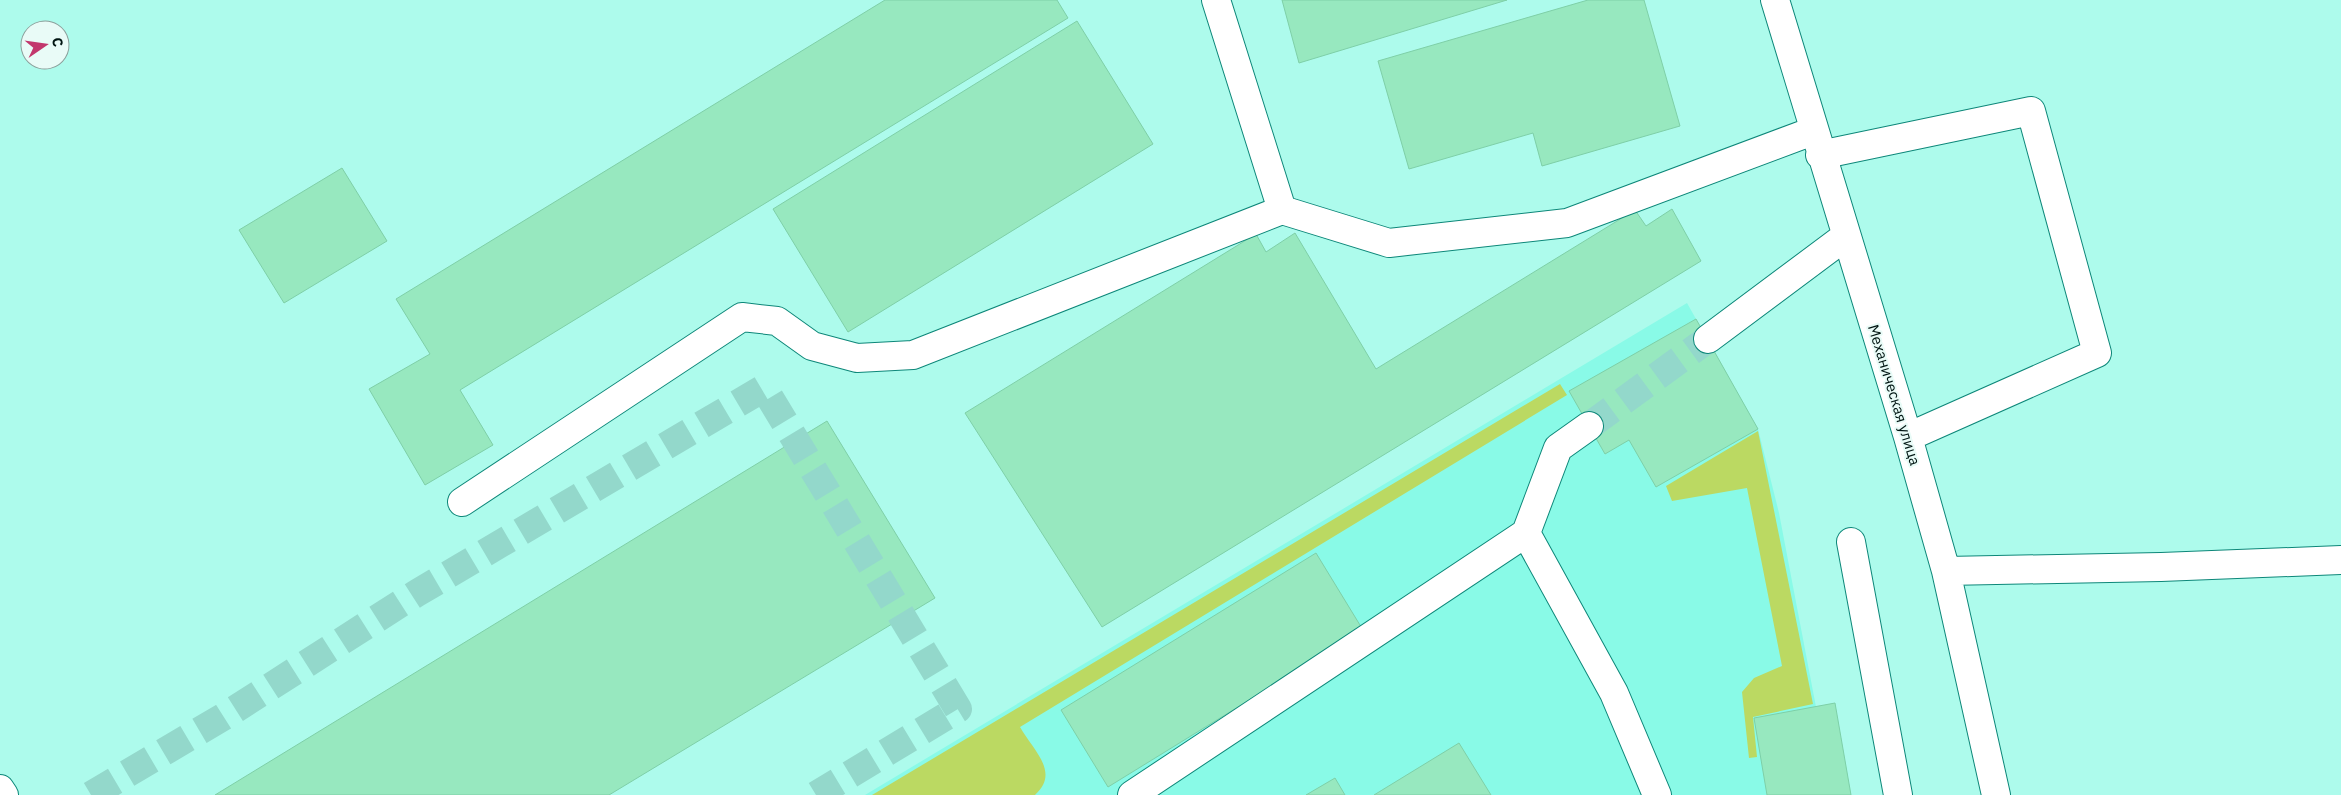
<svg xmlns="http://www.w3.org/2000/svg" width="2341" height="795" font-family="'IBM Plex Sans',sans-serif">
<rect width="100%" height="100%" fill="#adfbec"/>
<path fill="#89fae7" d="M1687,303L1758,429L1779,513L1816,707L1835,703L1851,795H865Z"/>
<path fill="#bbd962" d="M1560,384L1567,395L1020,727C1032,749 1061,772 1035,795H872Z
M1758,431L1813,704L1753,717L1757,757L1749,758L1742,692L1754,678L1782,666L1747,488L1672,501L1666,486Z"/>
<path fill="#97e8bf" stroke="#7ecfa7" d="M885,0H1057L1068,18L460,390L493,445L425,485L369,389L430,354L396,299Z
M1282,0H1507L1299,63Z
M1588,0H1644L1680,126L1542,166L1533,133L1409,169L1378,61Z
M1077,21L1153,144L848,332L773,209Z
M342,168L387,241L284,303L239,230Z
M1672,209L1701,261L1102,627L965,413L1256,234L1266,252L1295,233L1376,369L1635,210L1646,226Z
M1696,319L1758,429L1656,487L1629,440L1605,454L1569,391Z
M827,421L935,598L609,795H215Z
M1316,553L1363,630L1108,787L1061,710Z
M1835,703L1851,795H1767L1754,718Z
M1459,743L1491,795H1374Z
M1335,778L1345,795H1306Z"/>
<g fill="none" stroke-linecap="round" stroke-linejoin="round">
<path stroke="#93d8cb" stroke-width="28" stroke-dasharray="28 14" stroke-linecap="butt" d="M1589,426L1708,339
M91,795L223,717L417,593L764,388L958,709L816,795"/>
<defs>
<path id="minor" d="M1216,0L1282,210L1389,243L1567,223L1813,131
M1775,0L1908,437L1946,571L1996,795
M1820,155L2031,111L2097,353L1908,437
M1708,339L1846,236
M462,502L742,317L777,321L812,346L857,358L913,355L1282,210
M1526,533L1558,448L1589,426
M1851,542L1898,795
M1946,571L2161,567L2341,560
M0,789L4,795
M1132,795L1526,533L1614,693L1657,795"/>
</defs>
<use href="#minor" stroke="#0d8779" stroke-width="30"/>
<use href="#minor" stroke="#fff" stroke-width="28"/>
</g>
<g text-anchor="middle" stroke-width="4" stroke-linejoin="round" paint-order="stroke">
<g font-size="15" fill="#011512" stroke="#e9fbf7">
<text transform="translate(1894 395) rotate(73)" y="5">Механическая улица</text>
</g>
</g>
<g transform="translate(45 45) rotate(77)"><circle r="24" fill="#e9fbf7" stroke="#8c9f9b"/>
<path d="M0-4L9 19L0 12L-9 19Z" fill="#c2376d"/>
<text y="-8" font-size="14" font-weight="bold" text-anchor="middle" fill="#011512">С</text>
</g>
</svg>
